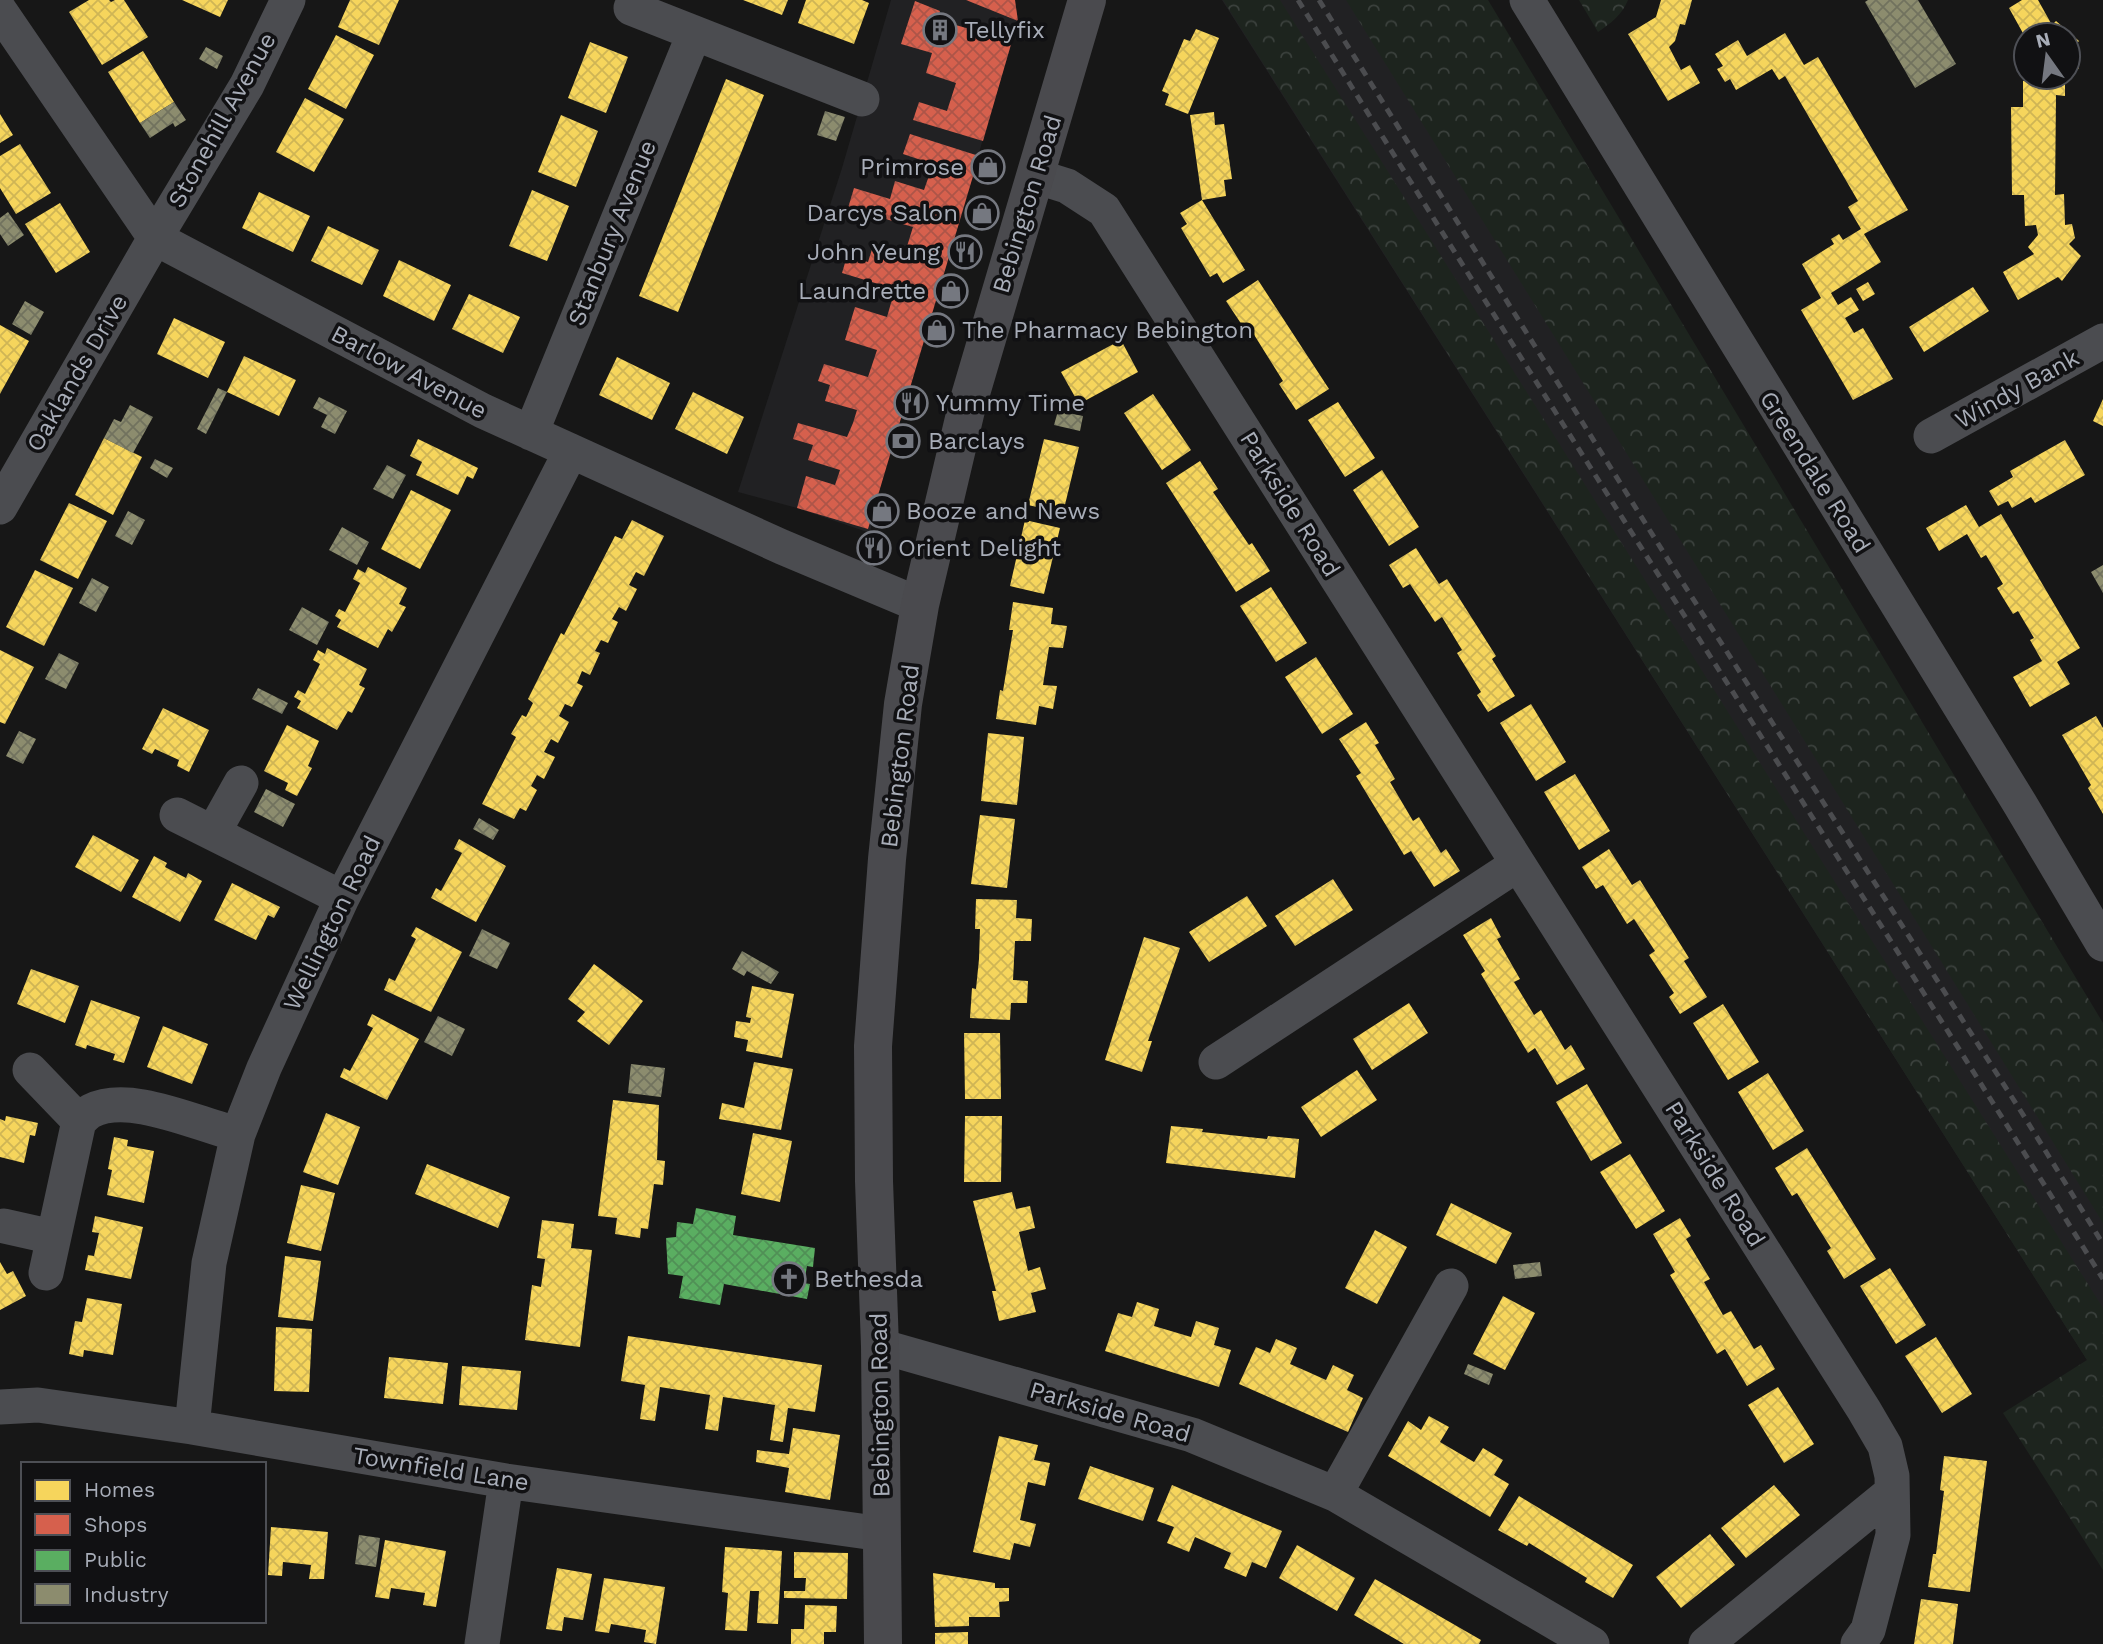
<svg xmlns="http://www.w3.org/2000/svg" width="2103" height="1644" font-family="'Work Sans',sans-serif">
<defs>
<pattern id="forest-crowns" width="20" height="18" patternUnits="userSpaceOnUse" patternTransform="scale(1.75)"><rect width="20" height="18" fill="#1d241e"/><path d="M2 6a3 3 0 1 1 6 0M12 15a3 3 0 1 1 6 0" fill="none" stroke="#3b413d"/></pattern>
<pattern id="homes-cross-hatch" width="8" height="8" patternUnits="userSpaceOnUse" patternTransform="scale(1.75)"><rect width="8" height="8" fill="#f6d55c"/><path d="M0 0l8 8M0 8l8-8" fill="none" stroke="#cfb555"/></pattern>
<pattern id="shops-cross-hatch" width="8" height="8" patternUnits="userSpaceOnUse" patternTransform="scale(1.75)"><rect width="8" height="8" fill="#d6604d"/><path d="M0 0l8 8M0 8l8-8" fill="none" stroke="#ad5548"/></pattern>
<pattern id="public-cross-hatch" width="8" height="8" patternUnits="userSpaceOnUse" patternTransform="scale(1.75)"><rect width="8" height="8" fill="#5aae61"/><path d="M0 0l8 8M0 8l8-8" fill="none" stroke="#509056"/></pattern>
<pattern id="industry-cross-hatch" width="8" height="8" patternUnits="userSpaceOnUse" patternTransform="scale(1.75)"><rect width="8" height="8" fill="#8c8c6e"/><path d="M0 0l8 8M0 8l8-8" fill="none" stroke="#71725e"/></pattern>
</defs>
<rect width="100%" height="100%" fill="#171717"/>
<path fill="#212123" d="M891,0H1015L1018,21L877,497L870,533L797,508L738,492L842,168Z
M1222,0H1483L2103,1039V1385Z"/>
<path fill="url(#forest-crowns)" d="M1223,0H1280L2103,1308V1570L2003,1413L2087,1360Z
M1346,0H1488L2103,1023V1223Z
M1579,0H1628C1622,15 1611,23 1598,32Z"/>
<path fill="url(#homes-cross-hatch)" d="M89,0H109L111,2L115,0H124L148,37L102,65L69,12Z
M182,0H228L220,17Z
M350,0H399L379,45L338,27Z
M743,0H788L782,15Z
M806,0H862L869,3L854,44L798,23Z
M1661,0H1692L1685,25L1680,24L1675,41L1669,47L1681,70L1690,65L1700,83L1668,101L1628,34L1656,17Z
M2022,0H2038L2052,25L2056,21L2079,41L2068,52V35H2024L2009,8Z
M1196,29L1219,38L1188,114L1165,105L1169,94L1162,91L1184,39L1190,41Z
M1785,33L1804,65L1818,57L1908,210L1864,234L1881,262L1831,293L1838,305L1851,297L1859,310L1845,318L1854,333L1863,328L1893,379L1853,400L1801,310L1821,298L1802,264L1834,244L1831,239L1839,234L1843,240L1861,229L1848,207L1858,201L1785,76L1779,80L1772,69L1736,90L1730,79L1725,82L1717,69L1723,66L1715,54L1738,40L1747,56Z
M336,35L374,55L346,109L308,89Z
M590,42L628,57L606,113L568,98Z
M143,51L174,102L140,123L108,72Z
M2068,54L2079,68L2065,81V96L2056,95L2055,195L2064,194L2065,225L2072,224L2075,238L2069,244L2081,256L2062,281L2058,277L2018,300L2003,272L2034,254L2028,247L2038,235L2036,225L2025,226L2024,195H2012L2011,107H2023V81H2033V77H2068Z
M726,79L764,95L678,312L639,296Z
M305,98L344,119L314,172L276,152Z
M1214,112L1215,125L1224,124L1232,179L1224,180L1226,196L1202,200L1190,115Z
M0,114L13,135L0,143Z
M561,115L598,131L576,187L538,172Z
M20,144L51,193L16,214L0,188V156Z
M532,190L569,206L547,261L509,246Z
M259,192L310,216L293,252L242,228Z
M1202,200L1245,270L1223,283L1217,273L1210,277L1181,228L1187,224L1180,213Z
M60,203L90,252L56,273L25,224Z
M328,226L379,250L362,285L311,261Z
M399,260L451,285L434,321L383,296Z
M1258,280L1329,389L1296,410L1279,384L1283,381L1248,325L1244,328L1226,301Z
M1868,282L1875,294L1863,301L1856,289Z
M1973,287L1989,311L1924,352L1909,327Z
M469,294L520,317L503,353L452,329Z
M174,318L225,342L208,378L157,354Z
M0,325L29,341L0,394Z
M1121,340L1138,372L1079,404L1061,372Z
M244,356L296,380L279,416L227,392Z
M617,357L670,383L652,420L599,395Z
M693,392L744,417L727,454L675,429Z
M1153,394L1191,450L1162,470L1124,413Z
M2103,399V426L2093,421Z
M1338,402L1375,458L1345,477L1308,420Z
M104,438L142,457L113,515L75,495Z
M418,439L478,468L473,479L467,476L458,495L416,475L422,462L410,456Z
M1044,439L1079,447L1063,513L1028,505Z
M2065,440L2085,475L2035,503L2031,497L2012,508L2008,501L1998,506L1989,491L2013,477L2010,471Z
M1200,461L1218,489L1213,492L1249,545L1252,543L1270,571L1236,592L1166,483Z
M1382,470L1419,527L1389,546L1353,490Z
M411,490L451,510L420,569L381,549Z
M69,503L107,521L78,579L40,560Z
M1966,505L1979,527L2001,514L2080,648L2057,662L2070,684L2030,707L2013,677L2042,661L2030,640L2034,638L2018,611L2013,614L1997,588L2003,584L1986,555L1981,558L1967,534L1939,551L1926,528Z
M632,520L664,536L644,576L636,572L629,585L637,589L626,611L619,607L612,619L618,622L608,643L601,640L595,651L600,653L590,675L582,671L577,683L583,686L572,707L565,704L559,716L569,722L558,743L551,739L544,752L555,757L544,779L537,775L531,786L537,790L526,811L520,808L514,819L482,804L516,737L511,734L522,715L526,717L533,703L528,699L561,633L564,635L615,536L622,539Z
M1025,520L1060,528L1044,594L1010,586Z
M1416,548L1439,584L1447,579L1496,656L1492,659L1515,696L1488,712L1477,695L1481,692L1457,653L1462,650L1442,617L1435,622L1410,584L1403,588L1389,565Z
M368,567L407,588L399,604L406,607L392,632L388,629L378,648L337,627L341,620L335,616L339,609L345,612L360,583L353,579L358,569L365,573Z
M35,570L73,588L44,646L6,627Z
M1271,587L1307,643L1276,662L1240,606Z
M1013,602L1053,608L1051,624L1067,626L1063,648L1049,647L1043,685L1057,686L1053,709L1039,706L1036,725L996,719L1000,690L1003,691L1013,630H1009Z
M327,648L367,669L359,685L365,688L352,713L348,711L337,730L297,708L301,701L294,697L298,690L305,694L320,664L313,660L318,650L325,654Z
M0,650L34,667L5,724L0,722Z
M1316,657L1353,714L1322,734L1285,677Z
M1531,704L1566,762L1536,781L1500,723Z
M163,708L209,730L189,772L177,766L179,760L155,749L152,754L142,749Z
M2096,716L2103,728V814L2088,788L2091,785L2062,735Z
M1366,722L1379,743L1375,745L1395,779L1390,782L1413,821L1419,817L1441,853L1446,849L1460,871L1434,887L1411,851L1404,855L1356,776L1361,773L1339,739Z
M287,725L319,741L308,766L312,768L297,796L285,790L288,783L264,771Z
M988,733L1024,737L1017,805L981,801Z
M1575,774L1610,831L1579,850L1544,792Z
M980,815L1015,819L1007,888L971,884Z
M93,835L139,860L121,892L75,867Z
M459,839L506,866L476,922L431,898L436,888L441,891L462,853L454,849Z
M1609,849L1632,885L1640,880L1689,958L1684,961L1707,997L1680,1014L1669,997L1674,993L1649,955L1655,951L1634,919L1627,924L1603,885L1596,889L1582,867Z
M154,856L167,863L165,867L186,878L188,873L202,881L180,922L132,897Z
M1333,879L1353,910L1295,946L1275,916Z
M232,883L280,907L274,918L268,915L256,940L214,920Z
M1247,896L1267,926L1209,962L1189,932Z
M976,899L1017,900L1016,918L1032,919L1031,941H1015L1013,980L1028,981L1027,1003H1011L1010,1020L970,1018L972,988L976,989L979,959L980,929H975Z
M1491,918L1501,937L1497,939L1520,979L1514,982L1534,1015L1541,1010L1565,1050L1571,1045L1585,1069L1557,1085L1535,1048L1528,1053L1481,974L1485,971L1463,935Z
M416,927L462,952L431,1012L384,990L389,978L395,981L416,939L411,936Z
M1144,937L1180,948L1148,1041H1152L1142,1072L1105,1060Z
M594,964L643,1001L609,1045L577,1021L585,1012L568,999Z
M31,969L79,986L65,1023L17,1004Z
M752,986L794,994L782,1058L746,1051L748,1040L734,1037L736,1021L750,1023L751,1018L746,1017Z
M91,1000L140,1017L124,1063L113,1060L115,1054L87,1045L86,1049L75,1045Z
M1409,1003L1428,1033L1372,1070L1353,1039Z
M1723,1004L1759,1062L1728,1080L1693,1023Z
M372,1014L419,1039L387,1100L340,1077L344,1068L350,1071L373,1028L367,1025Z
M163,1026L208,1044L192,1084L147,1067Z
M964,1033H1000L1001,1099H965Z
M754,1062L793,1069L781,1130L719,1119L722,1103L744,1108Z
M1357,1070L1377,1100L1321,1137L1301,1107Z
M1768,1073L1804,1131L1773,1150L1738,1092Z
M1587,1084L1622,1143L1591,1161L1556,1102Z
M613,1100L659,1105L657,1160L665,1161L663,1185L654,1184L648,1229L641,1228L640,1238L615,1234L617,1218L598,1216Z
M326,1113L360,1127L338,1185L303,1172Z
M6,1116L38,1123L35,1136L30,1135L24,1163L0,1157V1119L5,1121Z
M965,1116H1002L1001,1182H964Z
M1171,1126L1203,1129L1202,1132L1267,1139L1268,1136L1299,1139L1295,1178L1166,1163Z
M753,1133L792,1141L780,1202L741,1194Z
M114,1137L128,1140L127,1146L154,1151L144,1203L107,1195L112,1170L108,1169Z
M1807,1148L1876,1259L1844,1279L1827,1251L1831,1248L1814,1221L1797,1193L1792,1196L1775,1168Z
M1630,1154L1665,1211L1636,1229L1600,1172Z
M427,1164L510,1197L498,1228L415,1194Z
M301,1185L335,1193L321,1251L287,1243Z
M1012,1192L1016,1209L1030,1206L1035,1228L1019,1232L1028,1271L1040,1267L1046,1289L1031,1293L1036,1312L999,1321L992,1291H996L973,1201Z
M1451,1203L1512,1233L1496,1264L1436,1235Z
M95,1216L143,1227L131,1279L85,1270L88,1255L94,1256L99,1233L92,1232Z
M1680,1218L1691,1236L1686,1239L1710,1279L1704,1282L1723,1315L1731,1311L1754,1349L1761,1345L1775,1369L1747,1386L1725,1349L1717,1354L1670,1275L1675,1272L1653,1234Z
M542,1220L574,1224L571,1248L592,1250L580,1347L525,1340L532,1285L541,1287L545,1259L537,1258Z
M1375,1230L1407,1247L1377,1304L1345,1288Z
M285,1256L321,1261L313,1321L278,1317Z
M0,1262L7,1274L13,1271L26,1296L0,1310Z
M1890,1268L1926,1325L1896,1344L1860,1286Z
M1503,1296L1535,1313L1505,1370L1473,1354Z
M87,1298L122,1304L113,1355L84,1350L83,1357L69,1354L75,1321L82,1322Z
M1137,1302L1159,1309L1154,1326L1191,1337L1196,1321L1219,1328L1214,1345L1231,1350L1219,1387L1105,1351L1118,1313L1132,1317Z
M276,1327L312,1329L309,1392L274,1391Z
M628,1336L822,1365L815,1412L788,1408L783,1442L770,1440L775,1405L723,1397L718,1431L705,1429L710,1395L660,1387L655,1421L640,1419L645,1385L621,1381Z
M1936,1337L1972,1394L1942,1413L1905,1356Z
M1276,1339L1297,1348L1290,1364L1306,1371L1326,1380L1333,1365L1354,1375L1347,1390L1363,1398L1348,1432L1239,1384L1256,1347L1270,1353Z
M389,1357L448,1363L443,1404L384,1398Z
M462,1366L521,1371L517,1410L459,1405Z
M1778,1387L1814,1444L1784,1463L1748,1405Z
M1429,1416L1449,1427L1440,1442L1474,1462L1483,1448L1503,1460L1494,1475L1509,1484L1490,1517L1388,1456L1408,1421L1421,1430Z
M793,1428L840,1435L830,1500L785,1492L789,1468L756,1462L757,1450L789,1454Z
M999,1436L1038,1445L1034,1460L1050,1463L1045,1486L1028,1482L1020,1520L1036,1524L1030,1547L1014,1543L1010,1560L973,1552Z
M1944,1456L1987,1461L1970,1592L1928,1587L1933,1554H1936L1940,1523L1944,1491L1940,1490Z
M1090,1466L1154,1488L1143,1521L1078,1499Z
M1172,1485L1282,1531L1266,1568L1252,1562L1246,1577L1224,1568L1231,1553L1195,1537L1189,1552L1167,1543L1174,1527L1157,1521Z
M1774,1485L1800,1515L1746,1558L1721,1528Z
M1519,1496L1633,1565L1613,1598L1585,1582L1587,1578L1529,1543L1527,1546L1498,1530Z
M271,1527L328,1532L324,1579H309L311,1565L283,1562L282,1576L268,1575Z
M1710,1534L1735,1565L1681,1608L1656,1577Z
M385,1540L446,1551L436,1607L423,1605L425,1593L391,1588L389,1599L375,1597Z
M1297,1545L1355,1578L1337,1611L1279,1578Z
M725,1547L782,1551L778,1624L757,1623L759,1591H750L747,1631L725,1630L728,1593L722,1592Z
M794,1552L848,1553L847,1599L784,1598V1591H805L806,1578H794Z
M557,1568L592,1574L583,1620L564,1617L562,1631L546,1629Z
M933,1573L995,1583V1588H1009V1601L999,1602L1000,1617H969V1626L935,1627Z
M604,1578L665,1587L656,1644L644,1642L646,1630L611,1624L609,1633L595,1631Z
M1375,1579L1481,1640L1479,1644H1404L1354,1615Z
M1921,1599L1958,1604L1953,1644H1914Z
M805,1605L837,1606L836,1632H824V1644H791V1629H804Z
M968,1632V1644H935V1633Z"/>
<path fill="url(#shops-cross-hatch)" d="M966,0H1015L1018,21Z
M915,1L940,11L938,20L1012,41L983,141L913,120L919,102L947,111L956,83L926,73L932,53L901,44Z
M910,134L979,156L868,529L797,508L806,476L835,485L840,470L808,460L813,445L793,439L798,423L847,437L853,423L857,410L825,401L830,385L818,381L824,364L868,377L877,350L845,340L855,307L887,317L895,289L842,273L847,256L868,262L873,246L904,256L913,227L848,208L854,188L890,199L895,181L924,190L933,164L903,154Z"/>
<path fill="url(#public-cross-hatch)" d="M696,1208L736,1216L733,1235L815,1248L813,1267L807,1266L804,1283L810,1284L807,1299L724,1284L720,1305L679,1298L683,1276L668,1274L666,1238L676,1237L677,1222L693,1224Z"/>
<path fill="url(#industry-cross-hatch)" d="M1868,0H1918L1956,64L1915,88L1865,2Z
M206,47L223,56L217,69L199,59Z
M174,102L186,120L175,127L173,123L150,138L140,123Z
M825,111L845,117L836,141L817,135Z
M8,212L24,235L8,246L0,234V218Z
M25,301L44,312L31,335L12,324Z
M218,388L227,392L206,434L197,429Z
M319,397L347,411L335,434L321,427L327,415L313,408Z
M130,405L153,417L133,453L104,438L114,419L121,422Z
M1058,411L1083,416L1080,431L1054,425Z
M155,459L173,468L167,478L150,468Z
M387,465L406,475L393,499L373,489Z
M128,511L145,520L132,545L115,536Z
M342,527L369,542L357,565L329,550Z
M2103,565V593L2091,572Z
M92,578L109,587L96,612L79,603Z
M302,607L329,622L317,645L289,630Z
M59,653L79,663L66,689L45,679Z
M258,688L288,703L282,714L252,699Z
M19,731L36,739L23,764L6,756Z
M266,789L295,804L283,827L254,812Z
M479,818L499,830L493,840L473,829Z
M482,929L510,943L497,969L469,956Z
M742,951L779,972L771,984L747,971L744,976L732,969Z
M438,1016L465,1029L452,1056L424,1042Z
M631,1064L665,1068L661,1097L628,1093Z
M1540,1262L1542,1276L1515,1279L1513,1265Z
M1468,1364L1493,1374L1489,1385L1464,1374Z
M359,1535L380,1538L376,1567L355,1564Z"/>
<g fill="none" stroke-linecap="round" stroke-linejoin="round">
<path stroke="#4b4c50" stroke-width="35" d="M1527,0L2020,804L2103,944
M631,8L862,99
M0,11L155,238L483,411L782,547L920,605
M1035,176L1067,186L1104,210L1864,1410L1885,1446L1892,1476L1893,1535L1868,1630L1858,1644
M531,433L694,34
M1931,436L2103,341
M0,507L155,238L247,85L288,0
M177,815L342,898
M213,833L241,783
M1216,1062L1518,864
M30,1070L79,1121
M4,1226L53,1237
M46,1273L79,1121C83,1118 87,1113 91,1111C130,1091 198,1125 238,1134
M880,1346L1192,1435L1335,1494L1592,1644
M0,1407L38,1405L192,1427L506,1481L882,1534
M192,1427L209,1263L238,1134L264,1068L342,898L571,451
M1335,1494L1451,1286
M482,1644L506,1481
M1706,1644L1892,1492"/>
<path stroke="#4a4a4e" stroke-width="38" d="M883,1644L880,1346L874,1181L873,1046L887,859L903,704L920,605L966,410L1087,0"/>
<path stroke="#4b4c4f" stroke-width="5" stroke-dasharray="9 7" stroke-linecap="butt" d="M1298,0C1562,429 1837,851 2103,1279
M1319,0L1672,566L2022,1113L2103,1244"/>
</g>
<defs>
<symbol id="building-ring" viewBox="-11 -11 22 22"><circle r="9.5" fill="#111113" stroke="#757880" stroke-width="1.5"/><path d="M-4-6H4V6H1V3H-1V6H-4ZM-2.5-4.3h1.7v1.8h-1.7ZM.8-4.3h1.7v1.8H.8ZM-2.5-1h1.7V.8h-1.7ZM.8-1h1.7V.8H.8Z" fill="#757880"/></symbol>
<symbol id="shop-ring" viewBox="-11 -11 22 22"><circle r="9.5" fill="#111113" stroke="#757880" stroke-width="1.5"/><path d="M-5-2.5h2.3a2.7 3.5 0 0 1 5.4 0H5L5.5 6h-11ZM-1.5-2.5h3a1.5 2.3 0 0 0-3 0Z" fill="#757880"/></symbol>
<symbol id="restaurant-ring" viewBox="-11 -11 22 22"><circle r="9.5" fill="#111113" stroke="#757880" stroke-width="1.5"/><path d="M-5-6h1v4h1v-4h1v4h1v-4h1v5L-1.5 .5V6h-2V.5L-5-1ZM5-6V6H3V1.5H1.5Q1.5-4 5-6Z" fill="#757880"/></symbol>
<symbol id="bank-ring" viewBox="-11 -11 22 22"><circle r="9.5" fill="#111113" stroke="#757880" stroke-width="1.5"/><path d="M-6-4H6V4H-6ZM0-2.3a2.3 2.3 0 1 0 0 4.6a2.3 2.3 0 1 0 0-4.6Z" fill="#757880"/></symbol>
<symbol id="church-ring" viewBox="-11 -11 22 22"><circle r="9.5" fill="#111113" stroke="#757880" stroke-width="1.5"/><path d="M-1.2-6h2.4v3.5h3.3v2.4h-3.3V6h-2.4V-.1h-3.3v-2.4h3.3Z" fill="#757880"/></symbol>
</defs>
<g fill-rule="evenodd">
<use href="#building-ring" x="921" y="11" width="38" height="38"/>
<use href="#shop-ring" x="969" y="148" width="38" height="38"/>
<use href="#shop-ring" x="963" y="194" width="38" height="38"/>
<use href="#restaurant-ring" x="946" y="233" width="38" height="38"/>
<use href="#shop-ring" x="932" y="272" width="38" height="38"/>
<use href="#shop-ring" x="918" y="311" width="38" height="38"/>
<use href="#restaurant-ring" x="892" y="384" width="38" height="38"/>
<use href="#bank-ring" x="884" y="422" width="38" height="38"/>
<use href="#shop-ring" x="863" y="492" width="38" height="38"/>
<use href="#restaurant-ring" x="855" y="529" width="38" height="38"/>
<use href="#church-ring" x="770" y="1260" width="38" height="38"/>
</g>
<g text-anchor="middle" stroke-width="7" stroke-linejoin="round" paint-order="stroke">
<g font-size="24" fill="#a8adb8" stroke="#111113" text-anchor="start">
<text x="964" y="38">Tellyfix</text>
<text x="964" y="175" text-anchor="end">Primrose</text>
<text x="958" y="221" text-anchor="end">Darcys Salon</text>
<text x="940" y="260" text-anchor="end">John Yeung</text>
<text x="926" y="299" text-anchor="end">Laundrette</text>
<text x="962" y="338">The Pharmacy Bebington</text>
<text x="936" y="411">Yummy Time</text>
<text x="928" y="449">Barclays</text>
<text x="906" y="519">Booze and News</text>
<text x="898" y="556">Orient Delight</text>
<text x="814" y="1287">Bethesda</text>
</g>
<g font-size="24" fill="#a8adb8" stroke="#111113">
<text transform="translate(222 120) rotate(-61)" y="8">Stonehill Avenue</text>
<text transform="translate(1027 204) rotate(-73)" y="8">Bebington Road</text>
<text transform="translate(612 233) rotate(-68)" y="8">Stanbury Avenue</text>
<text transform="translate(409 372) rotate(28)" y="8">Barlow Avenue</text>
<text transform="translate(77 373) rotate(-60)" y="8">Oaklands Drive</text>
<text transform="translate(2017 389) rotate(-29)" y="8">Windy Bank</text>
<text transform="translate(1815 472) rotate(58)" y="8">Greendale Road</text>
<text transform="translate(1290 504) rotate(58)" y="8">Parkside Road</text>
<text transform="translate(900 756) rotate(-83)" y="8">Bebington Road</text>
<text transform="translate(332 923) rotate(-64)" y="8">Wellington Road</text>
<text transform="translate(1715 1174) rotate(58)" y="8">Parkside Road</text>
<text transform="translate(880 1405) rotate(-91)" y="8">Bebington Road</text>
<text transform="translate(1110 1412) rotate(16)" y="8">Parkside Road</text>
<text transform="translate(441 1469) rotate(9)" y="8">Townfield Lane</text>
</g>
</g>
<rect x="21" y="1462" width="245" height="161" fill="#111113" stroke="#4d4f55" stroke-width="2"/>
<rect x="35" y="1480" width="35" height="21" fill="#f6d55c" stroke="#4d4f55" stroke-width="2"/>
<text x="84" y="1497" font-size="21" fill="#a8adb8">Homes</text>
<rect x="35" y="1514" width="35" height="21" fill="#d6604d" stroke="#4d4f55" stroke-width="2"/>
<text x="84" y="1532" font-size="21" fill="#a8adb8">Shops</text>
<rect x="35" y="1550" width="35" height="21" fill="#5aae61" stroke="#4d4f55" stroke-width="2"/>
<text x="84" y="1567" font-size="21" fill="#a8adb8">Public</text>
<rect x="35" y="1584" width="35" height="21" fill="#8c8c6e" stroke="#4d4f55" stroke-width="2"/>
<text x="84" y="1602" font-size="21" fill="#a8adb8">Industry</text>
<g transform="translate(2047 56) rotate(346)"><circle r="33" fill="#111113" stroke="#4d4f55" stroke-width="2"/>
<path d="M0-5L12 26L0 18L-12 26Z" fill="#757880"/>
<text y="-10" font-size="19" font-weight="bold" text-anchor="middle" fill="#a8adb8">N</text>
</g>
</svg>
